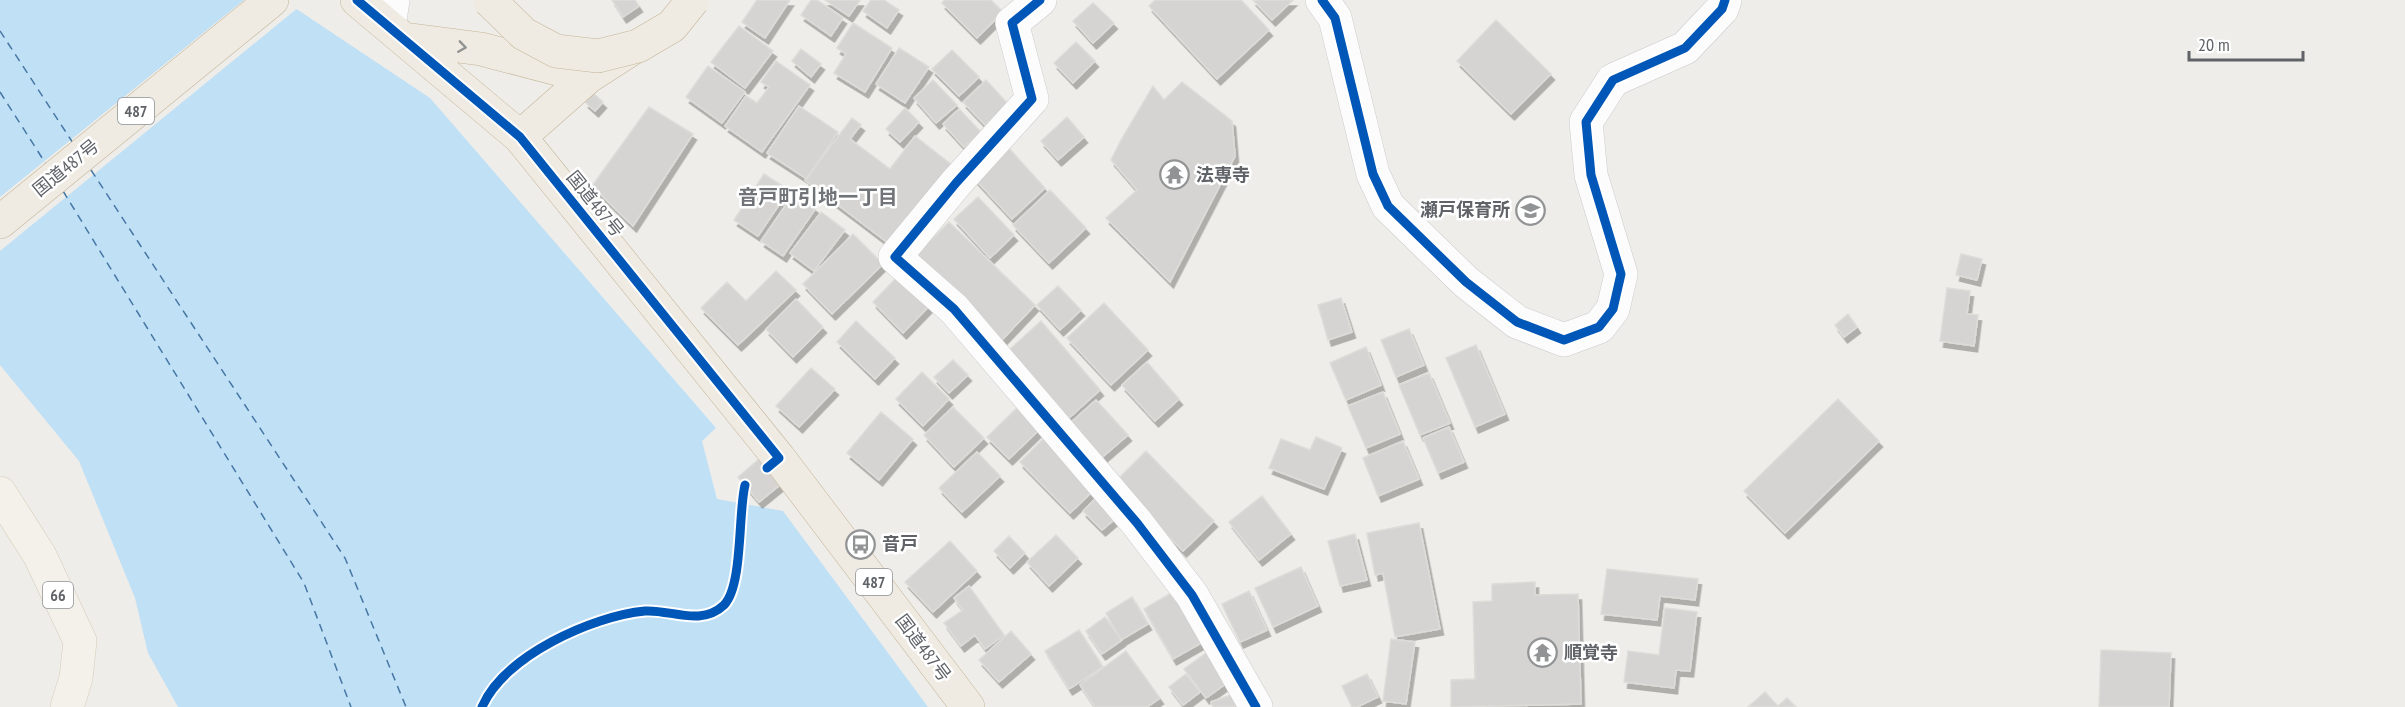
<svg xmlns="http://www.w3.org/2000/svg" width="2405" height="707" font-family="'PT Sans Narrow','Noto Sans JP',sans-serif">
<defs>
<filter id="shadow"><feDropShadow dx="3.5" dy="6" stdDeviation="0" flood-color="#0004"/></filter>
</defs>
<rect width="100%" height="100%" fill="#eeede9"/>
<path fill="#c0e0f6" d="M0,0H283L430,98L716,428L702,441L717,499L783,511L928,707H178L148,653L135,598L79,461L0,365Z"/>
<path fill="#eeede9" d="M244,0H289L299,7L0,251V197Z"/>
<g fill="none" stroke-linecap="round" stroke-linejoin="round">
<path stroke="#4677a4" stroke-width="1.5" stroke-dasharray="8 6" stroke-linecap="butt" d="M0,31L73,143
M0,92L46,164
M91,170L345,558L406,707
M63,191L304,583L351,707"/>
</g>
<path fill="#d5d4d2" stroke="#dddcd8" stroke-width="1.5" filter="url(#shadow)" d="M612,0H635L639,6L623,17Z
M757,0H790L765,38L742,22Z
M811,0H817L843,18L831,36L801,15Z
M825,0H860L849,16Z
M871,0H884L899,10L887,28L863,11Z
M945,0H991L1003,12L977,38L942,3Z
M1155,0H1241L1269,30L1217,79L1149,6Z
M1253,0H1293L1272,20Z
M1093,3L1114,23L1093,43L1073,21Z
M1496,20L1551,74L1511,114L1457,61Z
M853,23L892,48L865,92L834,73L846,54L837,48Z
M739,26L773,51L745,88L711,62Z
M1076,42L1095,61L1073,83L1054,63Z
M899,48L929,67L905,103L876,84Z
M801,49L821,64L811,77L792,61Z
M952,50L979,77L959,96L932,69Z
M776,61L810,85L762,152L725,126L746,96L757,103L769,87L761,82Z
M708,66L745,92L722,123L686,97Z
M933,80L957,105L936,123L914,98Z
M986,80L1008,104L985,125L963,102Z
M1182,82L1232,121L1235,156L1170,282L1106,218L1137,190L1111,160L1121,140L1153,86L1164,100Z
M593,93L603,102L595,111L585,102Z
M799,106L838,132L807,179L767,153Z
M649,107L693,134L633,226L592,186Z
M905,108L919,122L900,142L886,129Z
M959,109L981,132L964,147L943,124Z
M1067,117L1084,137L1058,160L1041,141Z
M852,118L861,125L850,139L890,169L915,136L957,169L896,249L805,180Z
M1006,145L1045,188L1012,219L972,176Z
M764,174L789,190L758,236L734,220Z
M1050,190L1086,228L1049,263L1013,225Z
M794,193L816,208L783,256L761,241Z
M978,197L1014,235L990,258L954,219Z
M821,212L845,230L814,271L790,253Z
M949,222L1035,305L1001,341L914,257Z
M853,234L883,264L832,314L803,284Z
M1961,254L1982,259L1977,280L1956,275Z
M776,271L796,290L738,345L701,308L727,282L746,301Z
M902,272L933,302L903,333L873,302Z
M1058,286L1081,310L1060,330L1037,305Z
M1947,288L1970,291L1967,314L1978,315L1974,346L1940,341Z
M1341,298L1352,332L1328,340L1318,305Z
M796,299L823,327L793,357L766,329Z
M1104,303L1148,350L1111,385L1067,338Z
M1848,314L1857,327L1844,337L1835,325Z
M856,321L895,358L875,379L837,342Z
M1041,321L1100,390L1069,418L1009,350Z
M1409,329L1424,365L1396,377L1381,340Z
M1476,345L1505,414L1475,427L1446,358Z
M1366,347L1381,385L1346,400L1330,363Z
M953,360L968,375L949,393L934,377Z
M1147,362L1179,399L1155,421L1122,385Z
M811,368L835,389L799,427L776,406Z
M922,372L949,399L923,426L896,399Z
M1429,373L1450,423L1420,435L1399,385Z
M1383,392L1400,434L1366,448L1348,406Z
M1838,399L1879,441L1785,533L1744,491Z
M1096,400L1128,435L1099,460L1068,425Z
M1022,403L1044,425L1009,459L987,437Z
M953,407L984,438L954,467L924,435Z
M881,412L913,439L879,480L847,453Z
M1449,427L1464,462L1438,473L1423,438Z
M1052,430L1098,486L1070,513L1020,462Z
M1316,437L1342,448L1324,489L1269,468L1281,439L1310,450Z
M1403,441L1419,479L1378,496L1363,458Z
M1146,451L1214,521L1183,551L1115,482Z
M977,452L1000,476L962,512L939,488Z
M759,459L780,485L759,502L738,477Z
M1102,492L1122,513L1102,530L1083,511Z
M1262,496L1291,534L1259,560L1229,522Z
M1419,523L1440,629L1395,637L1383,573L1375,575L1367,533Z
M1355,534L1367,580L1340,586L1328,541Z
M1056,535L1078,558L1049,586L1027,562Z
M1009,536L1025,553L1010,568L994,551Z
M950,541L977,571L933,612L905,582Z
M1301,567L1318,606L1273,627L1255,588Z
M1607,569L1698,579L1695,600L1660,596L1657,620L1601,614Z
M1535,582V595L1578,594L1581,704L1451,707V680L1475,679L1473,602L1492,601V584Z
M969,586L1004,635L985,649L975,635L961,646L944,623L963,610L954,598Z
M1181,587L1210,638L1173,659L1144,609Z
M1249,591L1267,630L1240,642L1222,604Z
M1132,597L1148,624L1121,640L1106,613Z
M1665,608L1697,612L1690,671L1676,670L1674,688L1624,682L1628,651L1659,655Z
M1105,617L1122,640L1102,654L1086,631Z
M1079,630L1103,667L1069,689L1045,651Z
M1011,631L1031,654L999,682L979,660Z
M1391,639L1415,642L1406,704L1383,701Z
M2101,650L2171,653L2169,707H2099Z
M1126,651L1160,698L1147,707H1095L1080,685Z
M1206,653L1228,682L1206,698L1184,669Z
M1186,674L1200,692L1183,705L1169,687Z
M1367,674L1378,697L1357,707H1352L1342,686Z
M1245,690L1251,707H1213L1211,702Z
M1765,692L1778,706L1787,698L1796,707H1748Z"/>
<g fill="none" stroke-linecap="round" stroke-linejoin="round">
<defs>
<path id="minor" d="M1040,0L1012,23L1032,99L956,183L895,257L954,309L1137,523L1192,595L1256,707
M1322,0L1335,18L1373,174L1388,206L1466,282L1517,322L1564,340L1599,327L1613,309L1621,274L1591,175L1586,122L1613,80L1685,48L1722,9L1725,0
M389,26L393,0"/>
<path id="major" d="M0,493L40,556L80,641L76,678L67,707"/>
<path id="highway" d="M357,0L520,137L779,458L968,707
M404,39L481,49L588,77
M520,137L588,77L633,48
M0,222L272,0"/>
</defs>
<use href="#minor" stroke="#cbcbcb" stroke-width="34"/>
<use href="#major" stroke="#d5ccb9" stroke-width="34"/>
<use href="#highway" stroke="#c5b597" stroke-width="34"/>
<use href="#minor" stroke="#fcfcfc" stroke-width="33"/>
<use href="#major" stroke="#f3f1e9" stroke-width="33"/>
<use href="#highway" stroke="#efebe3" stroke-width="33"/>
<defs>
<path id="highway-bridge" d="M489,0L524,34L556,51L598,56L638,46L672,26L693,0"/>
</defs>
<use href="#highway-bridge" stroke="#c5b597" stroke-width="34" stroke-linecap="butt"/>
<use href="#highway-bridge" stroke="#efebe3" stroke-width="33"/>
<defs>
<path id="cycleway" d="M357,0L520,137L779,458L767,468
M1040,0L1012,23L1032,99L956,183L895,257L954,309L1137,523L1192,595L1256,707
M1322,0L1335,18L1373,174L1388,206L1466,282L1517,322L1564,340L1599,327L1613,309L1621,274L1591,175L1586,122L1613,80L1685,48L1722,9L1725,0
M482,707C504,656 592,616 645,611C670,609 701,627 724,605C743,586 738,513 745,485"/>
</defs>
<use href="#cycleway" stroke="#fff" stroke-width="13"/>
<use href="#cycleway" stroke="#0057b8" stroke-width="9"/>
</g>
<defs><path id="oneway-chevron" d="M-2-3.5L2.5 0L-2 3.5" fill="none" stroke-width="1.6" stroke-linecap="round" stroke-linejoin="round" transform="scale(1.5)"/></defs>
<use stroke="#919292" href="#oneway-chevron" transform="translate(462 47) rotate(8)"/>
<defs>
<symbol id="temple-ring" viewBox="-11 -11 22 22"><circle r="9.5" fill="#fff" stroke="#919394" stroke-width="1.5"/><path d="M0-6L5-2H3V0L6.5 2.5H4V6H1.5V3h-3V6H-4V2.5H-6.5L-3 0V-2H-5Z" fill="#919394"/></symbol>
<symbol id="school-ring" viewBox="-11 -11 22 22"><circle r="9.5" fill="#fff" stroke="#919394" stroke-width="1.5"/><path d="M0-5L7-2L0 1L-7-2ZM-4 1L0 2.5L4 1V4Q0 6-4 4Z" fill="#919394"/></symbol>
<symbol id="bus-ring" viewBox="-11 -11 22 22"><circle r="9.5" fill="#fff" stroke="#919394" stroke-width="1.5"/><path d="M-5-6H5V4H4V6H2V4H-2V6H-4V4H-5ZM-3.5-4V0h7V-4ZM-3.5 1.2v1.5H-2V1.2ZM2 1.2v1.5H3.5V1.2Z" fill="#919394"/></symbol>
</defs>
<g fill-rule="evenodd">
<use href="#temple-ring" x="1158" y="158" width="33" height="33"/>
<use href="#school-ring" x="1514" y="194" width="33" height="33"/>
<use href="#bus-ring" x="844" y="528" width="33" height="33"/>
<use href="#temple-ring" x="1526" y="636" width="33" height="33"/>
</g>
<g text-anchor="middle" stroke-width="5" stroke-linejoin="round" paint-order="stroke">
<g fill="#fff" stroke="#8f9195" stroke-width="1.5">
<rect x="118" y="98" width="36" height="26" rx="4.5"/>
<rect x="856" y="569" width="36" height="26" rx="4.5"/>
<rect x="43" y="582" width="30" height="26" rx="4.5"/>
</g>
<g font-size="16" font-weight="bold" fill="#5f6267">
<text x="136" y="117">487</text>
<text x="874" y="588">487</text>
<text x="58" y="601">66</text>
</g>
<g font-size="18" fill="#5f6267" stroke="#fff">
<text transform="translate(66 168) rotate(-39)" y="6">国道487号</text>
<text transform="translate(595 204) rotate(51)" y="6">国道487号</text>
<text transform="translate(923 648) rotate(53)" y="6">国道487号</text>
</g>
<g font-size="18" font-weight="bold" fill="#5f6267" stroke="#fff" text-anchor="start">
<text x="1196" y="181">法専寺</text>
<text x="1510" y="216" text-anchor="end">瀬戸保育所</text>
<text x="882" y="550">音戸</text>
<text x="1564" y="659">順覚寺</text>
</g>
<g font-size="20" font-weight="bold" fill="#707478" stroke="#fff">
<text x="818" y="204">音戸町引地一丁目</text>
</g>
</g>
<path d="M2189 51v9h114v-9" fill="none" stroke="#5f6267" stroke-width="3"/>
<text x="2198" y="51" font-size="18" fill="#5f6267" stroke="#ffffff" stroke-width="4.5" paint-order="stroke">20 m</text>
</svg>
